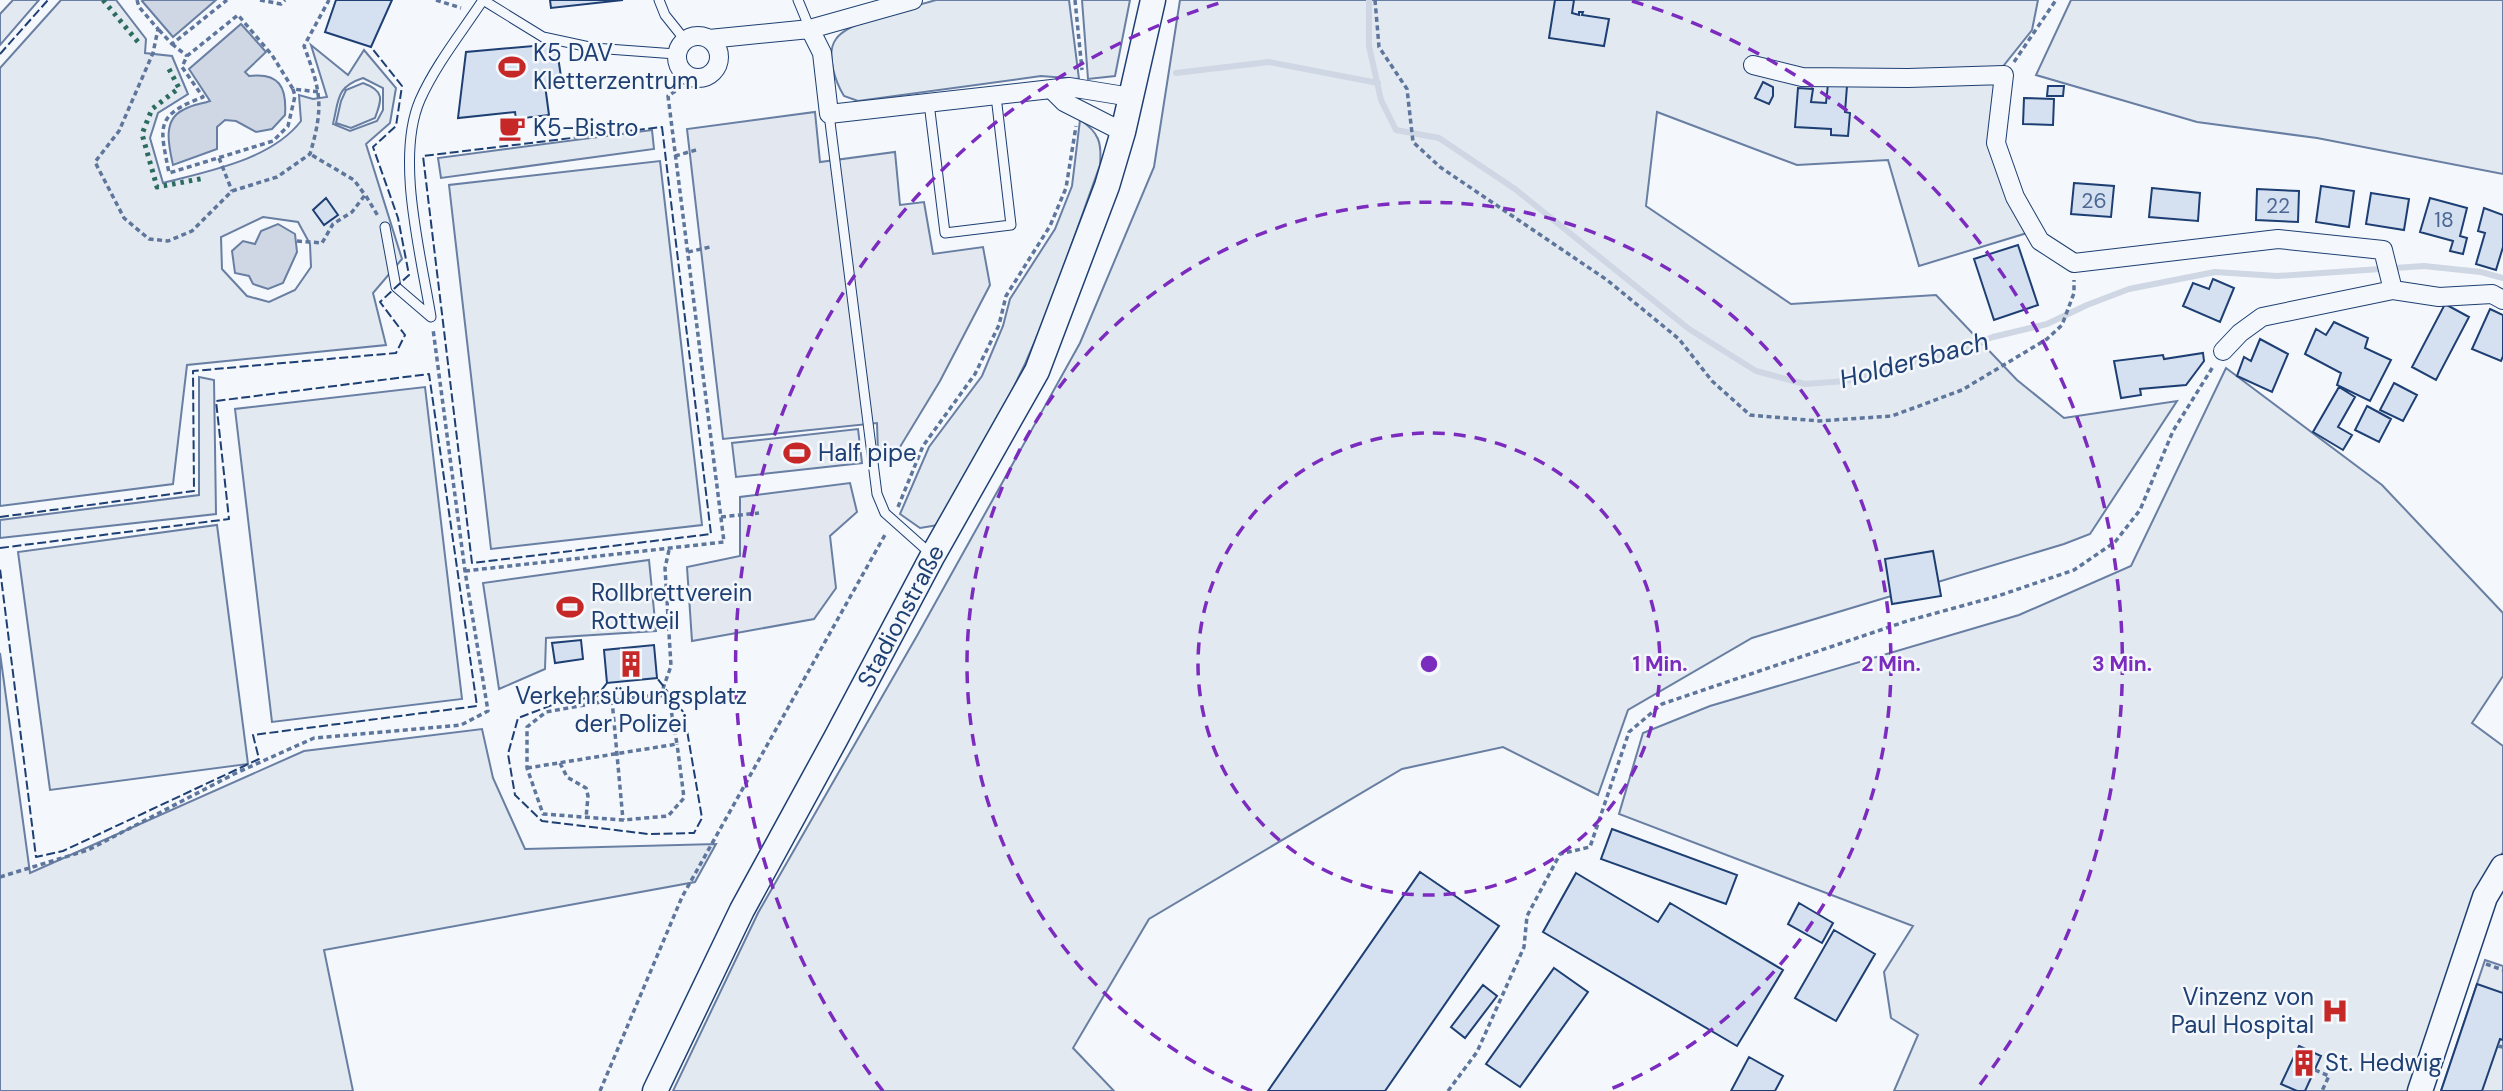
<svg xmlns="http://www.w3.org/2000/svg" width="2503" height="1091" font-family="'DM Sans',sans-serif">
<rect width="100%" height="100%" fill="#f4f7fb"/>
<path fill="#e3e9f0" stroke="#687fa3" stroke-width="2" fill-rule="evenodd" d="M13,0H39L0,45V14Z
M61,0H116L146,39L145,53L172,56L188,94L158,113L150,138L163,183C208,171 271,160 301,121L299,95L313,99L327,97L311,45L348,75L364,50L396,88L390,123L366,144L402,259L373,293L386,345L187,365L173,484L0,506V68ZM363,78L383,88V110L377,121L350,131L333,124C339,99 336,87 363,78ZM263,217L298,222L310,244L311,267L295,290L269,302L247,296L222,269L221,237Z
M936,0H1069L1079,79L1041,76L858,101L844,96C836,83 825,54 836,39C849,20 913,7 936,0Z
M1082,0H1130L1115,76L1088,79Z
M1180,0H2038L2032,30L2001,69L1991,146L2027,233L1919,266L1888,160L1797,165L1657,112L1646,206L1791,304L1936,295L2017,380L2064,418L2177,401L2090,534L2064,544L1752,638L1628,710L1598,795L1503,747L1402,769L1149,919L1073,1048L1114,1091H673L758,913L918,634L1080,343L1154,167Z
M2071,0H2503V174L2317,138L2197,122L2036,75Z
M363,83C385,91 382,99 375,118L351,128L336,123L341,101L346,90Z
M1080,120C1099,132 1102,143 1100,165L1048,311L1025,364L1000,415L938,525L920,528L900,514L929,447L982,376L1003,326L1010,299L1055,229L1072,186Z
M652,130L654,149L441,178L438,158Z
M660,161L702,525L491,549L449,185Z
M2226,368L2382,485L2503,613V676L2472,723L2503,746V852L2477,895L2413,1091H1894L1918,1035L1891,1018L1884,972L1913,926L1619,814L1643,733L1710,706L2019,615L2131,566Z
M199,377L214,380L216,514L0,538V520L199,495Z
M425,387L462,699L272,722L235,409Z
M858,429L862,463L736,477L732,443Z
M217,525L248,764L50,790L18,552Z
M649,560L656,631L546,638L545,669L499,689L483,583Z
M0,653L30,873L304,751L482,729L493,778L525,849L716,844L695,882L324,950L353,1091H0Z
M2485,960L2503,966V1091H2441Z"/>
<path fill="#e3e8f0" stroke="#687fa3" stroke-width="2" d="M815,112L820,162L895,152L900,205L924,202L933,254L983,247L990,285L940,381L900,447L878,453L877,423L723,439L687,129Z
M850,483L857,512L830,536L836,588L814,619L692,641L687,567L740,556V497Z"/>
<path fill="#cfd7e4" stroke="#687fa3" stroke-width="2" d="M144,0H216L173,37L142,1Z
M241,24L266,52L245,72L249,76C279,72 287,87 285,115L272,129L256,132L236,121L225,120L217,127V149L173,165C169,147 162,120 183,110C191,105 201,104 210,101L189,69Z
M278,224L295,234L297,252L283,283L268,289L253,284L249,276L235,273L232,251L243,241L255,244L261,231Z"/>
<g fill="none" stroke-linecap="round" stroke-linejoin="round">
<path stroke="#cfd7e4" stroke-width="6" d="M1369,0V46L1381,100L1396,130L1439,138L1515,189L1689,329L1756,371L1805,384L1846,381L1957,350L1993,337L2047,324L2087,305L2129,289L2215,272L2277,276L2424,266L2481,272L2503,278
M1176,73L1269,62L1378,83"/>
</g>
<path fill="#d5e0f0" stroke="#1d3f73" stroke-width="2" d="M336,0H392L371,47L325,32Z
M550,0H623L551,8Z
M1555,0H1574L1572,13L1579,15V12H1583L1582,15L1609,19L1604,46L1549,38Z
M556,44L562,83L545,85L549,115L516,119L515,112L458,118L466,52Z
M1763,82L1773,87V96L1769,104L1755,98Z
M1828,84L1847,86L1845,112L1850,113L1848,136L1831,135V129L1795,127L1798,88L1813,89L1811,102L1826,103Z
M2048,86H2064L2063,96H2047Z
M2024,98L2054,99L2053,125L2023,124Z
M2074,183L2114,186L2111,217L2071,214Z
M2321,186L2354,191L2349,227L2316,222Z
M2152,188L2200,193L2198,221L2149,217Z
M2257,189L2299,191L2298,222L2256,220Z
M2371,193L2409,199L2404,230L2366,224Z
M326,198L338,215L324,225L313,210Z
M2430,198L2467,208L2460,236L2467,238L2463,254L2450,251L2453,241L2420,232Z
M2484,208L2503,215V247L2496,270L2476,264L2485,233L2478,231Z
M2018,245L2038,305L1994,320L1974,259Z
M2213,279L2234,288L2220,322L2183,306L2193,283L2209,289Z
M2445,304L2469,317L2436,380L2412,367Z
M2490,309L2503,315V356L2501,361L2472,349Z
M2334,322L2368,338L2365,348L2391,360L2370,401L2337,385L2341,373L2305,354L2316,329L2326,335Z
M2260,339L2288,354L2272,392L2237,376L2244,357L2251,361Z
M2203,353L2204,361L2186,385L2140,389L2141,395L2121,398L2114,361L2163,355L2164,359Z
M2394,383L2417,395L2403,421L2380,410Z
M2339,387L2355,397L2338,427L2352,435L2343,450L2313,432Z
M2367,406L2391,419L2379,442L2355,430Z
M1933,551L1941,596L1892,604L1885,559Z
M581,640L583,659L555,663L552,643Z
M654,645L657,678L607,683L604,650Z
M1612,829L1737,875L1726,904L1601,859Z
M1420,872L1499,926L1385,1091H1268Z
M1576,873L1658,922L1670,903L1783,970L1737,1046L1543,932Z
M1799,903L1833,923L1822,943L1788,924Z
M1834,930L1875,954L1836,1021L1795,998Z
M1554,968L1588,992L1520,1087L1486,1064Z
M2477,984L2503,993V1040L2500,1039L2482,1091H2441Z
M1483,985L1497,996L1465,1038L1451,1027Z
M2299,1046L2321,1056L2305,1091H2297L2281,1084Z
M1749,1057L1783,1076L1775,1091H1731Z"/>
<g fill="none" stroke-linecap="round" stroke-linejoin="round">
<defs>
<path id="lane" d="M659,0L665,15L685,40
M798,0L810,29
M929,103L945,233L1011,225L996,96
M829,114L877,494L885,513L931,554
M385,227L396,287L431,317C421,255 395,158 420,100C436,64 462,32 483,0L543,37L594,48L676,54"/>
<path id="street" d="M810,29L913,0
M677 57a21 21 0 1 1 42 0a21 21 0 1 1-42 0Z
M709,39L810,29L822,53L829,114L1069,87L1131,97
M1753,65L1802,77L1908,78L2004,75L1996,143L2015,197L2040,241L2074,263L2278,239L2383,250L2393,290
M1052,90L1064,102L1123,132
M2223,351L2240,333L2262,317L2393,290L2439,297L2492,294L2503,300"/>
<path id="secondary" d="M655,1091L742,910L836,738L933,555L1037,371L1107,186L1123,132L1153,0
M2420,1091L2485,897L2503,867"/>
</defs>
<use href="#lane" stroke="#1d3f73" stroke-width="11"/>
<use href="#street" stroke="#1d3f73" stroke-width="20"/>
<use href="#secondary" stroke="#1d3f73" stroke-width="27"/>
<path stroke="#5e769c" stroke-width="3.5" stroke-dasharray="5 3.5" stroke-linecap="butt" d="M137,0L139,7L158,29L153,53L119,131L95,162L124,218L149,239L168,241L192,231L232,191L277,177L310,154C324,106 321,92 304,46L329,0
M260,0L281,4L285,0
M436,0L461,8
M1075,0L1082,70
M1375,0L1379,47L1407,89L1413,142L1440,167L1607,280L1679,339L1712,381L1750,415L1819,421L1892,416L1962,390L2047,339L2062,325L2074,293V280
M159,30L172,44L227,0
M172,44L187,56
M2014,62L2056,0
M293,89L295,96L288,126L273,141L169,173C160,126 154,116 203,97L182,67L187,56L238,15L272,55L293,89L319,92
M675,156L696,150
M219,158L232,191
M366,196L378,216
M297,241L322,243L333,224L352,212L365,195L354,180L310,154
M688,252L710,247
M898,507L923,446L975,374L999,325L1006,296L1050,226L1066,188L1076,126
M721,517L759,513
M465,571L724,542L668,96L694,79
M660,697L671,666L665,568L669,550
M612,700L623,820
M560,763L567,777L586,788L588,796L586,818
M527,768L677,744L670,704L660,697L649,696L612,700L546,712L527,727V768L543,814L623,820L668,816L684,798L677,744
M0,877L88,850L234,774L314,738L461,725L488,711L465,571L433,329
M2486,964L2503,970
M2498,1046L2503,1047
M2315,1070L2329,1076L2322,1091
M600,1091L682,897L886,533
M1448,1091L1477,1052L1524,947L1527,916L1560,854L1590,847L1629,732L1662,704L1907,621L1998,596L2074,570L2115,542L2140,510L2173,431L2214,365"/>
<use href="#lane" stroke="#f4f7fb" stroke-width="9"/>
<use href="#street" stroke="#f4f7fb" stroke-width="18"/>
<use href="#secondary" stroke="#f4f7fb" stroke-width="24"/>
<path stroke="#2c6c60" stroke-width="5" stroke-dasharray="3.5 5" stroke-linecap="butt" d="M103,0L138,42
M169,69L179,88L152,109L142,134L157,187L205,178"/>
<path stroke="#1d3f73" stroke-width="2" stroke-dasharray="9 3.5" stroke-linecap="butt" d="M0,54L48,0
M662,127L711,534L472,563L423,156Z
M0,517L194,491L193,371L396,353L405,335L380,302L409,275L398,218L373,147L396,126L402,86L371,47
M0,548L229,519L216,401L429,374L477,706L253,735L259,759L63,851L36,857L0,569
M607,683L597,696L555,704L518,718L508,754L515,795L542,821L648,834L694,833L702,818L684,713L657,678"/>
</g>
<g fill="none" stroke="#7b2cbf" stroke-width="3.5" stroke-dasharray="12 9">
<circle cx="1429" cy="664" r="231"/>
<path d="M1252 1091A462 462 0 1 1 1606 1091"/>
<path d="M883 1091A693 693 0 0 1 1226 1M1632 1A693 693 0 0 1 1975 1091"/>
</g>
<defs>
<symbol id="stadium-bare" viewBox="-9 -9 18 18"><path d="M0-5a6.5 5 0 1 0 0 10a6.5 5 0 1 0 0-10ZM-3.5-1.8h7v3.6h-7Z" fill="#c62828" stroke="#f4f7fb" stroke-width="2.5" paint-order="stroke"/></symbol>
<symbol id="cafe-bare" viewBox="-9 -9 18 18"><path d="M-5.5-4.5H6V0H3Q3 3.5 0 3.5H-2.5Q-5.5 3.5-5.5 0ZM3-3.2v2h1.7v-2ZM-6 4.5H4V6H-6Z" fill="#c62828" stroke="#f4f7fb" stroke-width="2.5" paint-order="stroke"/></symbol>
<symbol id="building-bare" viewBox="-9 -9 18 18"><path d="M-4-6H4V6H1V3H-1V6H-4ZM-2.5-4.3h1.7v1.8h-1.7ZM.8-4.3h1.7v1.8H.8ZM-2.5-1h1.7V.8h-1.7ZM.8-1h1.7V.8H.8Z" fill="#c62828" stroke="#f4f7fb" stroke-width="2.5" paint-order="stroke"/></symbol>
<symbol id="hospital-bare" viewBox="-9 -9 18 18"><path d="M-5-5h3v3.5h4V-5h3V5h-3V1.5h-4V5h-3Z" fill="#c62828" stroke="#f4f7fb" stroke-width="2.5" paint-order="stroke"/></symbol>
</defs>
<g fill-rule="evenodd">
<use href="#stadium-bare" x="493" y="48" width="38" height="38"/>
<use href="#cafe-bare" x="493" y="109" width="38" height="38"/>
<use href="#stadium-bare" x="778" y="434" width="38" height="38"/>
<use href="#stadium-bare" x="551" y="588" width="38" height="38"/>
<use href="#building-bare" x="612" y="645" width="38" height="38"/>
<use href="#hospital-bare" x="2316" y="992" width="38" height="38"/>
<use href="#building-bare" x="2285" y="1044" width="38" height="38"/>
</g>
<g text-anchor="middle" stroke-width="5" stroke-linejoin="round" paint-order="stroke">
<g font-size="21" fill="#4b6792">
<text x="2094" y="208">26</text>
<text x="2278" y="213">22</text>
<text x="2444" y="227">18</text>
</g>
<g font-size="24" fill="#1d3f73" stroke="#f4f7fb" text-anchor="start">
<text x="533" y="61">K5 DAV<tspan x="533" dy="28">Kletterzentrum</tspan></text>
<text x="533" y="136">K5-Bistro</text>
<text x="818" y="461">Half pipe</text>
<text x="591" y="601">Rollbrettverein<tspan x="591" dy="28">Rottweil</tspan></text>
<text x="631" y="704" text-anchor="middle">Verkehrsübungsplatz<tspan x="631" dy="28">der Polizei</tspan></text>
<text x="2314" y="1005" text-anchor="end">Vinzenz von<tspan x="2314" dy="28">Paul Hospital</tspan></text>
<text x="2325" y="1071">St. Hedwig</text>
</g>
<g font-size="24" fill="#1d3f73" stroke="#f4f7fb">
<text transform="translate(901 616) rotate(-62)" y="8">Stadionstraße</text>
</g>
<g font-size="26" font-style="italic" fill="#1d3f73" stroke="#f4f7fb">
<text transform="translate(1914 360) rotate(-15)" y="9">Holdersbach</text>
</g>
</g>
<circle cx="1429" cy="664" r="10" fill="#7b2cbf" stroke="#f4f7fb" stroke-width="3.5"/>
<g font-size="21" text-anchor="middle" font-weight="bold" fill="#7b2cbf" stroke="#f4f7fb" stroke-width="5" stroke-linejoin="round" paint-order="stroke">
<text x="1660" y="671">1 Min.</text>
<text x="1891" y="671">2 Min.</text>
<text x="2122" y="671">3 Min.</text>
</g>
</svg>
